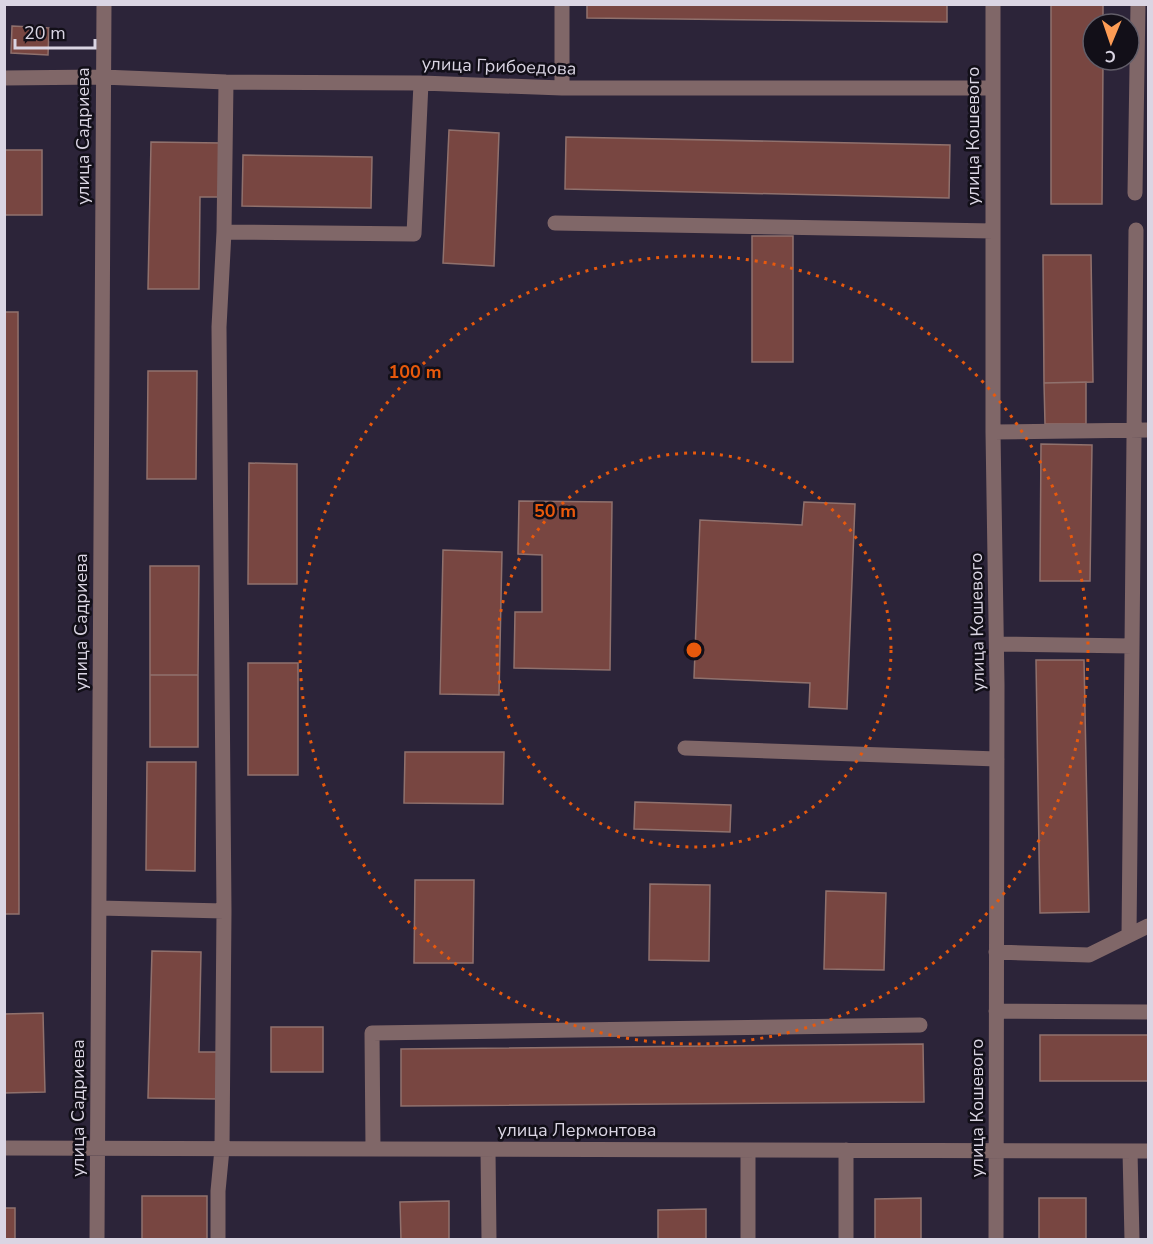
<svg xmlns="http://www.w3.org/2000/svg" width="1153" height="1244" font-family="'Nunito Sans',sans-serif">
<rect width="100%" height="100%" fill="#2c2439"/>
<path fill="#784641" stroke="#90716d" stroke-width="1.5" d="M587,4H947V22L587,18Z
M1051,4H1103V24H1093V60H1103L1102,204H1051Z
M12,26L49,28L48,55L11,53Z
M449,130L499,133L494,266L443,263Z
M566,137L950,145L949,198L565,189Z
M151,142L221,143L220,197H200L199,289H148Z
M4,150H42V215H4Z
M243,155L372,157L371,208L242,206Z
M752,236H793V362H752Z
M1043,255H1091L1093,382L1044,383Z
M4,312H18L19,914H4Z
M148,371H197L196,479H147Z
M1086,382V424H1045L1044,383Z
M1041,444L1092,445L1090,581H1040Z
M249,463L297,464V584H248Z
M519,501L612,502L610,670L514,668L515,612H542V555L518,554Z
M804,502L855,504L847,709L809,707L810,683L694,678L700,520L802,525Z
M443,550L502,552L499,695L440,694Z
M150,566H199L198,675H150Z
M1036,660H1084L1089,912L1040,913Z
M248,663H298V775H248Z
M150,675H198V747H150Z
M405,752H504L503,804L404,803Z
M147,762H196L195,871L146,870Z
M635,802L731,805L730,832L634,829Z
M415,880H474L473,963H414Z
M650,884L710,885L709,961L649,960Z
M826,891L886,893L884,970L824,969Z
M152,951L201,952L199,1052H219L218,1099L148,1098Z
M43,1013L45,1092L4,1093V1014Z
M271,1027H323V1072H271Z
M1040,1035H1148V1081H1040Z
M923,1044L924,1102L401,1106V1049Z
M142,1196H207V1240H142Z
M921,1198V1240H875V1199Z
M1039,1198H1086V1240H1039Z
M449,1201V1240H401L400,1202Z
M4,1208H15V1240H4Z
M706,1209V1240H658V1210Z"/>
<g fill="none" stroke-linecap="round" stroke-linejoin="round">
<path stroke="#806768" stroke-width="15" d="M993,4V432L997,685L996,1240
M4,78L102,77L226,82L421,83L562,88H992
M226,82L224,232L414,234L421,83
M562,88V4
M1135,193L1138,4
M555,223L993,231
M993,432L1148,430
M997,644L1132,646L1129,935
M1132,646L1136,230
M685,748L997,759
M99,908L224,911
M996,952L1089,955L1148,926
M996,1011L1148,1012
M4,1148L1148,1151
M373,1149L372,1033L920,1025
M488,1150L489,1240
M1130,1151L1132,1240
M97,1240L104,4
M218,1240V1191L222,1149L224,911L219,327L224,232
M748,1240V1150
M846,1240V1150"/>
</g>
<g fill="none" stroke="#e8590c" stroke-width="3" stroke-dasharray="3 6">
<circle cx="694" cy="650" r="197"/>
<circle cx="694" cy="650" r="394"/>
</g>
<g text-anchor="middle" stroke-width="5" stroke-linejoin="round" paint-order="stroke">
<g font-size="18" fill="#dad5e3" stroke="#120f18">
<text transform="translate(499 66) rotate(2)" y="6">улица Грибоедова</text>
<text transform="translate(83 136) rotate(-90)" y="6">улица Садриева</text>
<text transform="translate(973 136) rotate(-90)" y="6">улица Кошевого</text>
<text transform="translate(81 622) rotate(-90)" y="6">улица Садриева</text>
<text transform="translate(977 622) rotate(-91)" y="6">улица Кошевого</text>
<text transform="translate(78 1108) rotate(-90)" y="6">улица Садриева</text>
<text transform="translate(977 1108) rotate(-90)" y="6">улица Кошевого</text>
<text x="577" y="1136">улица Лермонтова</text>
</g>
</g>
<circle cx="694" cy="650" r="9" fill="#e8590c" stroke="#120f18" stroke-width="3"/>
<g font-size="18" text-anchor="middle" font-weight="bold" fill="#e8590c" stroke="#120f18" stroke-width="5" stroke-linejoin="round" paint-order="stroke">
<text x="415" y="378">100 m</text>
<text x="555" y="517">50 m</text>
</g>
<rect width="1153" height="1244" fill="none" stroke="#dad5e3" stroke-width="12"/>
<g transform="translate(1111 42) rotate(182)"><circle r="28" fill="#120f18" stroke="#625e69" stroke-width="1.5"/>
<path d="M0-4.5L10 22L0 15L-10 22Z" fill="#fd9c55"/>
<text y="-9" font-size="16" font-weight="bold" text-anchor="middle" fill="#dad5e3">С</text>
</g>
<path d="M15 39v9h80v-9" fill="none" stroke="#dad5e3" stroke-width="3"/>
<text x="24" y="39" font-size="18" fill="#dad5e3" stroke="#120f18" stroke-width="4.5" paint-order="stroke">20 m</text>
</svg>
